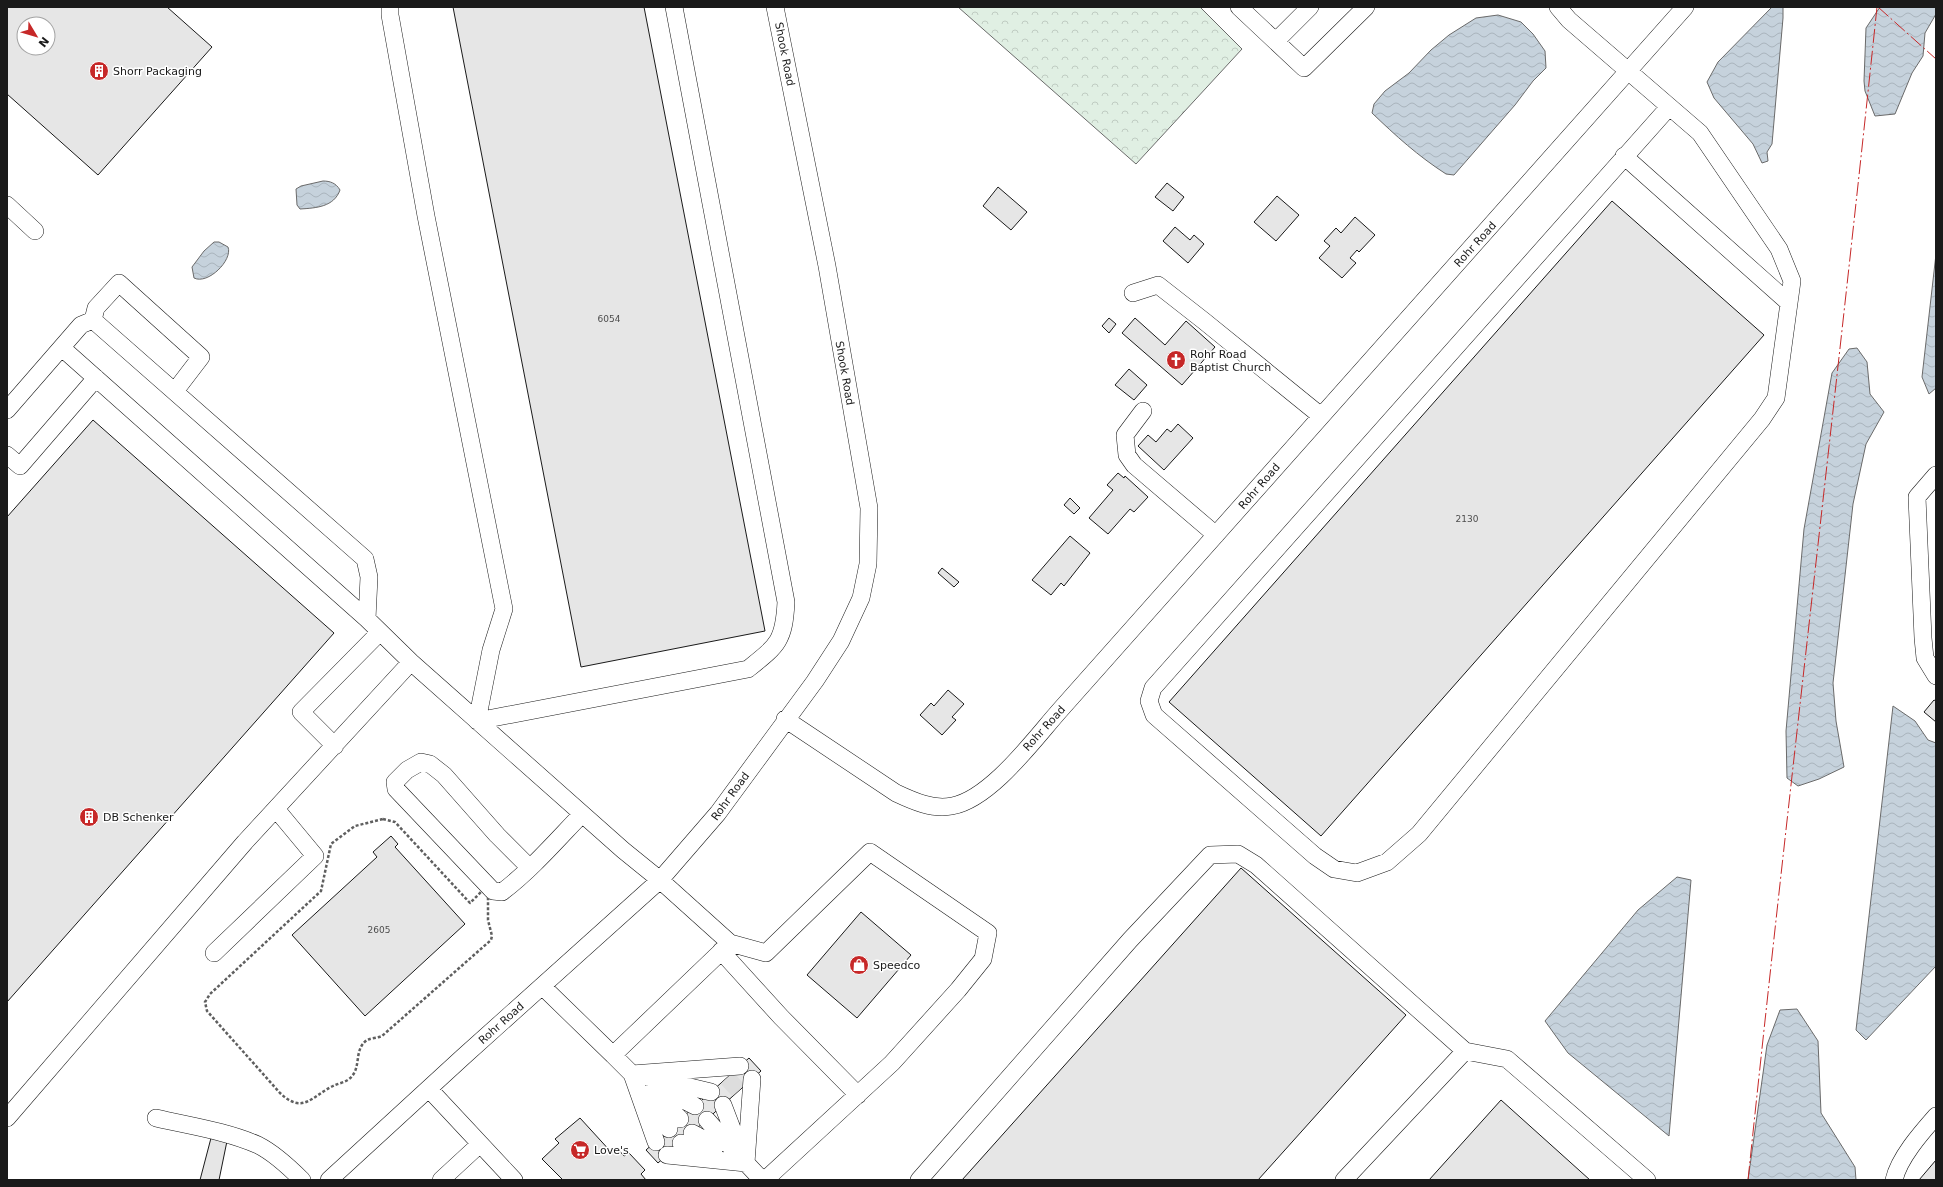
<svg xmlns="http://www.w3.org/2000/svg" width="1943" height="1187" font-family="'DejaVu Sans',sans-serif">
<defs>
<pattern id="forest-crowns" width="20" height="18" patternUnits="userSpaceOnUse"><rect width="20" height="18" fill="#e0efe3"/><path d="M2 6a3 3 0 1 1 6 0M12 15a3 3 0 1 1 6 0" fill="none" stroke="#c0ccc2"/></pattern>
<pattern id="water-waves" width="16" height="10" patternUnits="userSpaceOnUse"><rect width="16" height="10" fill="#c6d2dc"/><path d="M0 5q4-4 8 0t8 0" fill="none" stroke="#aab4bc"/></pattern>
</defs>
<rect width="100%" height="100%" fill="#fff"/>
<path fill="url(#forest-crowns)" stroke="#6a6a6a" d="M958,7H1200L1242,49L1136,164Z"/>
<path fill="url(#water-waves)" stroke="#6a6a6a" d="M1772,7H1783V18L1772,144L1767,152L1768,161L1762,163L1753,144L1714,98L1707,82L1718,62Z
M1880,7H1936V14L1925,33L1923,56L1912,73L1895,114L1875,116L1865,91L1864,81L1866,28Z
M1498,15L1521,22L1533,34L1545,51L1546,68L1533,81L1515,105L1454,175L1446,174C1418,156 1396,136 1372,113L1374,104L1385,91L1409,73L1431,50L1449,35L1476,18Z
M323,181C330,181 336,183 340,190C334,207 316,208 300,209L297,205L296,189L301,186Z
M214,242H219L228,247C233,260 208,285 194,278L192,267L204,251Z
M1936,254V388L1929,394L1922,377Z
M1857,348L1867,362L1870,394L1884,412L1866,444L1853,504L1833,683L1836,721L1844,767L1819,779L1798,786L1787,778L1786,731L1804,529L1832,373L1849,349Z
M1893,706L1915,721L1928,740L1936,743V966L1866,1040L1856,1030Z
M1677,877L1691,880L1669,1136L1568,1053L1545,1021L1638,910Z
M1797,1009L1818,1041L1821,1113L1855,1167L1856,1180H1748L1767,1045L1780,1010Z"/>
<path fill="#e6e6e6" stroke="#1a1a1a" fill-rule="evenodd" d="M7,7H167L212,47L98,175L7,94ZM24,24H48V48H24Z
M453,7H644L765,631L581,667Z
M1167,183L1184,197L1173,211L1155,197Z
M998,187L1027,212L1011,230L983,206Z
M1277,196L1299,215L1276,241L1254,222Z
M1612,201L1764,335L1321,836L1169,702Z
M1355,217L1375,235L1359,252L1357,250L1350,258L1356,263L1342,278L1319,258L1330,246L1324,241L1336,228L1341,233Z
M1175,227L1190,240L1194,235L1204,244L1188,263L1163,241Z
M1109,318L1116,324L1109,333L1102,326Z
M1135,318L1165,345L1186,321L1215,347L1182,385L1122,333Z
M1129,369L1147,385L1134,400L1115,385Z
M93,420L334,633L7,1002V517Z
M1178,424L1193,438L1164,470L1138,446L1148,435L1156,442L1167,429L1171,432Z
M1118,473L1124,478L1125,476L1148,497L1134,512L1130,509L1108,534L1089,518L1113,490L1107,485Z
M1070,498L1080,508L1074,514L1064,505Z
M1070,536L1090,553L1064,586L1061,583L1051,595L1032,580Z
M942,568L959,582L954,587L938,573Z
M948,690L964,704L952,717L956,720L942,735L920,715L931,703L934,706Z
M1934,700L1936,701V722L1924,712Z
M391,836L398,844L395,847L465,924L365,1016L292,935L377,857L373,852Z
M1241,868L1406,1015L1258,1180H962Z
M861,912L911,955L857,1018L807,975Z
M749,1058L761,1071L658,1163L646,1150Z
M1501,1100L1590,1180H1429Z
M580,1118L612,1153L617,1148L624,1156L629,1153L645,1170L641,1174L646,1180H563L542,1159L559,1143L555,1139Z
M211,1138L227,1141L219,1180H200Z
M1936,1160V1180H1919Z"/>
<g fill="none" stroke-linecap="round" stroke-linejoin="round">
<path stroke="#ddd" stroke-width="17" stroke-dasharray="17 8" stroke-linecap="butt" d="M727,1078L739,1091"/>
<defs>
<path id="minor" d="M390,7V15L426,216L504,609L491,650L477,721L748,669C778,645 784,641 786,602L674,7
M1239,7L1304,68L1366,7
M1558,7L1569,20L1700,133L1779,249L1792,281L1776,398L1762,419L1419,834L1387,862L1357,873L1334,869L1315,856L1154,715L1149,701L1153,688L1669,107
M1276,41L1310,7
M1624,156L1789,303
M7,205L35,231
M1133,293L1158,285L1204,321L1321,416
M93,320L96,308L119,283L201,357L175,391
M62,348L367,619
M7,410L81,325L93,320L365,559L369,577L367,619L411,662L623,850L660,880L730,943L613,1055L542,986
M1143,411L1125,435L1127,455L1134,465L1216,535
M7,455L20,466L96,378
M1936,475L1917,497L1923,638L1925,658L1936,676
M785,719L896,793C913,801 933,810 952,806C991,799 1035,738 1061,709L1685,7
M335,746L301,712L380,632
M530,868L497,835L444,775L430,764L421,762L407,770L395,782L396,789L493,891L502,892C531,870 556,841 582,814
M730,943L766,953L870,852L988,933L983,959L958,990L892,1063L765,1180
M721,951L781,1017L858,1095
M214,953L315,856L276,809
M613,1055L632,1074L740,1066
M632,1074L656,1142
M648,1077L711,1092
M752,1079L746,1163L762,1180
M656,1086L695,1106
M429,1089L514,1180
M646,1094L669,1129
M656,1096L680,1119
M723,1105L744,1160
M7,1118L245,842L411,662
M156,1118C190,1126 226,1131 258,1145C274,1153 290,1168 302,1180
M707,1120L736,1153
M692,1133L716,1146
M681,1143L713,1153
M667,1155L746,1163
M329,1180L463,1057L660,880L718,813L815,681L841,641L861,598L868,564L869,508L827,266L775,7
M441,1180L480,1144
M919,1180L1130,940L1210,855L1238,854L1256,865L1465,1051L1507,1059L1647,1180
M1344,1180L1465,1051
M1894,1180C1899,1158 1921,1133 1936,1116"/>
</defs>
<use href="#minor" stroke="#1a1a1a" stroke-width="18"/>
<path stroke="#5f5f5f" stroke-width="2.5" stroke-dasharray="3 2" stroke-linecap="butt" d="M383,819L395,822L470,903L483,890L488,897V920L492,936L491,940L382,1036C377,1038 371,1038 367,1040C354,1049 361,1066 352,1076C348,1082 339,1083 333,1086C312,1096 303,1115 280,1093L207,1011L205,1002L210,994L321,891L331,844L355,826Z"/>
<use href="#minor" stroke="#fff" stroke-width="17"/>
<path stroke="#c62828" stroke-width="1" stroke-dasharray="14 3 2 3" stroke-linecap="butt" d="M1878,7L1936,59
M1748,1180C1789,789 1836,398 1877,7"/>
</g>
<defs>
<symbol id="building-disc" viewBox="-11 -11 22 22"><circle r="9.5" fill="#c62828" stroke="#fff"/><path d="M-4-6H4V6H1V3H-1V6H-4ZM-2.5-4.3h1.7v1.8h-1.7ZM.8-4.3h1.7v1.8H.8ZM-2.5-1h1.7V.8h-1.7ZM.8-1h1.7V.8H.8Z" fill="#fff"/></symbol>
<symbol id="church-disc" viewBox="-11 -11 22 22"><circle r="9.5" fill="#c62828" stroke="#fff"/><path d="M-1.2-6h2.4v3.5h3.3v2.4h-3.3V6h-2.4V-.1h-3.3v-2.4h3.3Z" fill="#fff"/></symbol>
<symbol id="shop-disc" viewBox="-11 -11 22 22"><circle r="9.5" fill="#c62828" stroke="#fff"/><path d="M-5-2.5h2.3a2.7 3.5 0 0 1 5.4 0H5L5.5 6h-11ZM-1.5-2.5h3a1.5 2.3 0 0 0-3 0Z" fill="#fff"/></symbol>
<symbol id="supermarket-disc" viewBox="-11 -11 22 22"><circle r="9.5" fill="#c62828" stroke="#fff"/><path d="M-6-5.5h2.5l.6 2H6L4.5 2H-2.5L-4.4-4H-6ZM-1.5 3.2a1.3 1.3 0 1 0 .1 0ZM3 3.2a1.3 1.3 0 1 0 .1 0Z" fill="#fff"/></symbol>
</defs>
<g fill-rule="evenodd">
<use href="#building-disc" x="88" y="60" width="22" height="22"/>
<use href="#church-disc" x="1165" y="349" width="22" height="22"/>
<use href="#building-disc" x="78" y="806" width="22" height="22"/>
<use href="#shop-disc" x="848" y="954" width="22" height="22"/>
<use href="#supermarket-disc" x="569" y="1139" width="22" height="22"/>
</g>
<g text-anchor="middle" stroke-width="3" stroke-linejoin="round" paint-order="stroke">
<g font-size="9" fill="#4d4d4d">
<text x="609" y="322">6054</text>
<text x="1467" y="522">2130</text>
<text x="379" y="933">2605</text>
</g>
<g font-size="11" fill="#1a1a1a" stroke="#fff">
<text transform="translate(785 54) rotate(79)" y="4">Shook Road</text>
<text transform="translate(1475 244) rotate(-48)" y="4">Rohr Road</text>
<text transform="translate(845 373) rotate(80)" y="4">Shook Road</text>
<text transform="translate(1259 486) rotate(-49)" y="4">Rohr Road</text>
<text transform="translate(1044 728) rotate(-48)" y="4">Rohr Road</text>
<text transform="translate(730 796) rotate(-54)" y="4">Rohr Road</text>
<text transform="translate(501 1023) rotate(-42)" y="4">Rohr Road</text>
</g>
<g font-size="11" fill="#1a1a1a" stroke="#fff" text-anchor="start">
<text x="113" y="75">Shorr Packaging</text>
<text x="1190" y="358">Rohr Road<tspan x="1190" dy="13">Baptist Church</tspan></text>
<text x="103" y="821">DB Schenker</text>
<text x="873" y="969">Speedco</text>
<text x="594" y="1154">Love's</text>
</g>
</g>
<rect width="1943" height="1187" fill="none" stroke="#1a1a1a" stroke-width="16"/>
<g transform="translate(36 36) rotate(128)"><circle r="19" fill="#ffffff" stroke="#a3a3a3"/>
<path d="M0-3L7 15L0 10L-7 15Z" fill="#c62828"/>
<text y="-6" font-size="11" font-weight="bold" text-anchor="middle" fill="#1a1a1a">N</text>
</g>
</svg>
